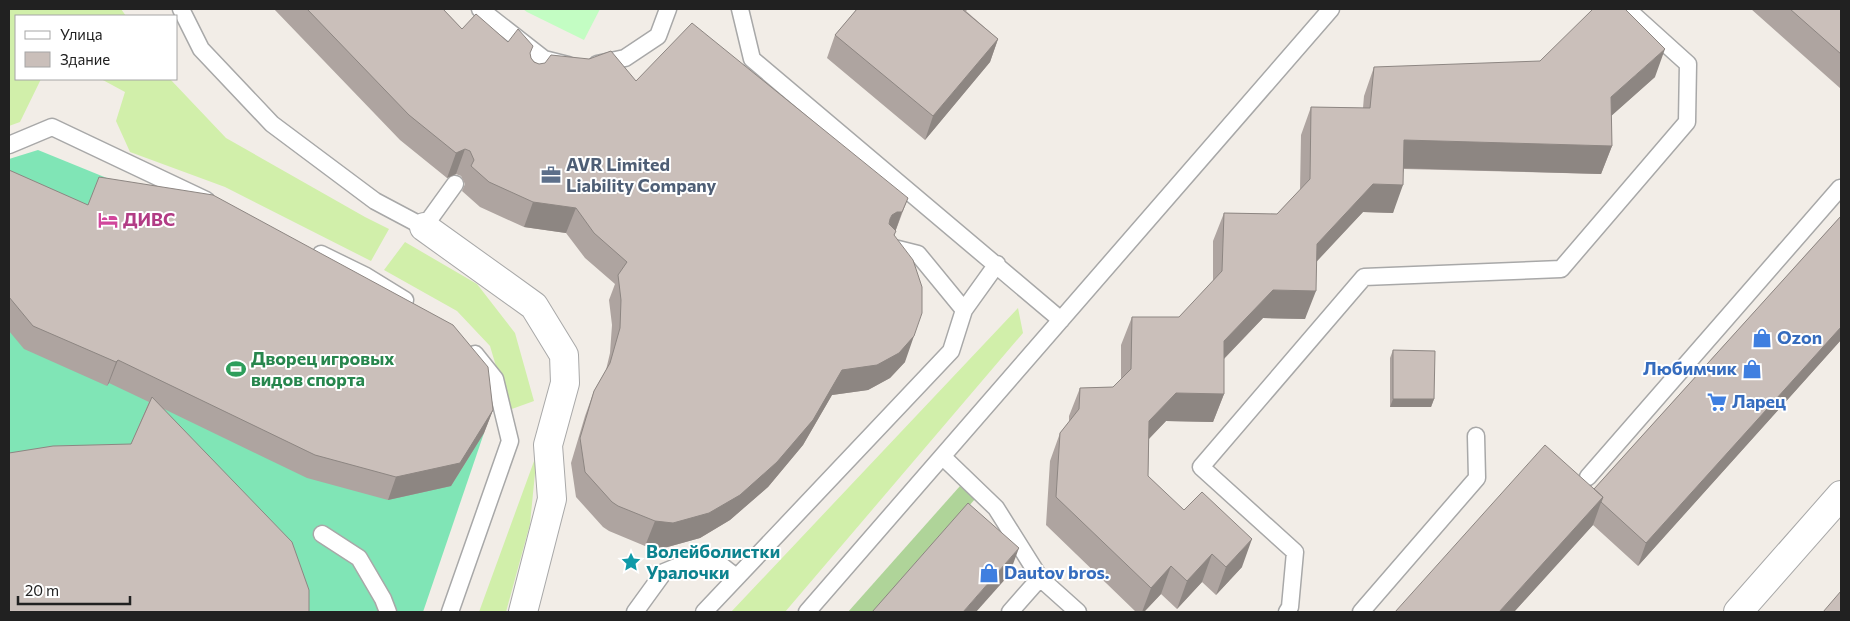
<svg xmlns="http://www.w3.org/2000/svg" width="1850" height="621" font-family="Commissioner,sans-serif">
<rect width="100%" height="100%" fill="#f2ede7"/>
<path fill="#d1efaa" d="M9,9H121L126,16H16V79H41L20,122L9,126Z
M101,79H170L226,138L365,217L389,229L371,261L225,187L130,152L116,121L125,92Z
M405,242L477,284L515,333L534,401L509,410L490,346L457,311L384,270Z
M1018,308L1023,333L785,612H731Z
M537,453L530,524L506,612H479Z"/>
<path fill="#afd499" d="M960,486L975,499L877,612H848Z"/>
<path fill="#c3fdc3" d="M523,9H600L584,40L527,12Z"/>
<path fill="#80e5b6" d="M38,150L205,218L480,390L484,433L423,612H9V159Z"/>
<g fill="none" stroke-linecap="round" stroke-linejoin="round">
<defs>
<path id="service" d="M181,9L201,49L272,124L375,201L424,227L455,184
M480,9L544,59L568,65
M740,9L752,59L1061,320
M597,64L625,58L658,36L668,9
M9,145L52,127L206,200
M321,254L366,276L405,300
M964,310L997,264
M943,457L996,508L1040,578L1078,612
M1588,477L1840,188L1841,189
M322,534L359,558L383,599L388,612
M450,612L510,441L495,379L475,354
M635,612L664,572L691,561L722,566L736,577
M704,612L951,351L964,310L918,254L890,247
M807,612L1331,9
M1010,612L1040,578
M1287,612L1290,607L1295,552L1201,467L1364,277L1561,269L1687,122L1688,64L1627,9
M1361,612L1477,478L1476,436"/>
<path id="minor" d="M424,227L534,306L564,355L565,383L548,445L552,499L523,612"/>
<path id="tertiary" d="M1738,612L1841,495"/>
</defs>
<use href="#service" stroke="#a8a8a8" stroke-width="19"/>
<use href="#minor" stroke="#a8a8a8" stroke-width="30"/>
<use href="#tertiary" stroke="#a8a8a8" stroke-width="30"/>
<use href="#service" stroke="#fff" stroke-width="16"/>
<use href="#minor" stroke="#fff" stroke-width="28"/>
<use href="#tertiary" stroke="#fff" stroke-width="28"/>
</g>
<path fill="#aea4a0" d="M274,9H443L462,29L508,42L530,54L531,58L534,62L539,64L636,81L908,198L894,235L905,362L890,378L868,390L832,395L803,445L768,487L730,520L700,538L664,548L645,546L609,531L603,527L576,497L571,463L585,416L594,391L606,370L610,353L612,325L609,300L615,284L585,258L566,233L524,227L480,207L462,191L465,184L461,176L456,174L447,178L400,140Z
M857,9H968L966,11L998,39L990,62L925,140L827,58L835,35Z
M1751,9H1841V89Z
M1374,67L1655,77L1611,116L1612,146L1601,174L1404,169L1393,213L1363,212L1316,261L1305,319L1263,318L1224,359V394L1213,422L1166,421L1149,439L1148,476L1242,567L1216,595L1202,582L1177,609L1161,594L1144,612H1136L1046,525L1050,461L1060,433L1069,422V416L1080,388L1113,387L1121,379V345L1132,317H1179L1213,282V241L1224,213L1277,214L1300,190L1301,135L1311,107L1363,108L1364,96Z
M9,170L493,410L484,433L451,486L388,500L307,478L164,409L131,444L149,402L109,383L107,386L24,349L9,331Z
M1841,216V340L1638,566L1593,525L1514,612H1395L1594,489Z
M1393,350L1434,399L1431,407H1390V358Z"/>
<path fill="#8d8682" d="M998,39L990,62L925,140L933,116Z
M1665,49L1655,77L1601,125L1611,97Z
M1404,140L1612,146L1601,174L1394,168Z
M465,149L456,174L447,178L456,153Z
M1373,184L1403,185L1393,213L1363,212L1307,272L1317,244Z
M533,202L576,208L566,233L524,227Z
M897,212H902L893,238L888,237L890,219L892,215Z
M1273,290L1316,291L1305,319L1263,318L1214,369L1224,341Z
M1841,327V340L1638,566L1646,543Z
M914,336L905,362L890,378L868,390L832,395L803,445L768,487L730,520L700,538L664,548L645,546L655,521L842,370Z
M118,360L109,383L107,386L116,362Z
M1176,393L1224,394L1213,422L1166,421L1139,449L1149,421Z
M1393,399H1434L1431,407H1390Z
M493,410L484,433L451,486L388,500L396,477Z
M1603,497L1593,525L1514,612H1499Z
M1252,539L1242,567L1216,595L1226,567Z
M1019,548L1009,575L976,612H963Z
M1212,554L1202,582L1177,609L1187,581Z
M1171,566L1161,594L1144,612H1142L1151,588Z"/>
<path fill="#cabfba" stroke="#8d8682" d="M307,9H443L462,29L476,14L508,42L518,29L533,46L530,53L531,58L534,62L539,64L545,63L551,55L589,59L611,51L636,81L692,23L908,198L902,212H897L892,215L890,219L889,224L896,231L894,235L913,260L922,287V313L914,336L899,353L877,365L842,370L813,420L777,462L740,495L709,513L673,523L655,521L618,506L612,502L585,472L580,438L594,391L610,363L620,328L621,300L618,275L627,262L594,233L576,208L533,202L489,182L471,166L474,160L470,151L465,149L456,153L409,115Z
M857,9H962L998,39L933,116L835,35Z
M1593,9H1625L1665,49L1611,97L1612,146L1404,140L1403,185L1373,184L1317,244L1316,291L1273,290L1224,341V394L1176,393L1149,421L1148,476L1184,510L1202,492L1252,539L1226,567L1212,554L1187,581L1171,566L1151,588L1056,497L1060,433L1079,409L1080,388L1113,387L1131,369L1132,317H1179L1222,271L1224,213L1277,214L1310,179L1311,107L1370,108L1374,67L1540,61Z
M1790,9H1841V54Z
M9,170L88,205L99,177L213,195L453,325L488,367L493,410L460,463L396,477L315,455L118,360L116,362L33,326L9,297Z
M1841,216V327L1646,543L1601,502L1603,497L1594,489Z
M1393,350L1435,351L1434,399H1393Z
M152,397L292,542L309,590V612H9V453L53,446L131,444Z
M1545,445L1603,497L1499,612H1395Z
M968,503L1019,548L963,612H872Z
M1841,591V612H1823Z"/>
<defs>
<symbol id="office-bare" viewBox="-9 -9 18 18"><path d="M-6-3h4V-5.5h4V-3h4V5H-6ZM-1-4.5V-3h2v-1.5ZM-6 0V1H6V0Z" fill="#5c6f8a" stroke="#fff" stroke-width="2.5" paint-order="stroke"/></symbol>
<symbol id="hotel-bare" viewBox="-9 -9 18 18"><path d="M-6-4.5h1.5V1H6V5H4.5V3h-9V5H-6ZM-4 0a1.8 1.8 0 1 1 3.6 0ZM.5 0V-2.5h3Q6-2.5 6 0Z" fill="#d1479c" stroke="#fff" stroke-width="2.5" paint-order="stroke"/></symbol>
<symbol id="shop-bare" viewBox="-9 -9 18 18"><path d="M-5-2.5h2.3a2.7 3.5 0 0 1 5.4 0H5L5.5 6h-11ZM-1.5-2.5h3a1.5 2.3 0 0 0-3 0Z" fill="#3f7fe0" stroke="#fff" stroke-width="2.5" paint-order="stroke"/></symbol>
<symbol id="stadium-bare" viewBox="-9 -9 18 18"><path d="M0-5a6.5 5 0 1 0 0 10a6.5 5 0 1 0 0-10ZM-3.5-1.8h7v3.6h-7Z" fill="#2e9e5b" stroke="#fff" stroke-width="2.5" paint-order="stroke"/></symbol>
<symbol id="supermarket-bare" viewBox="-9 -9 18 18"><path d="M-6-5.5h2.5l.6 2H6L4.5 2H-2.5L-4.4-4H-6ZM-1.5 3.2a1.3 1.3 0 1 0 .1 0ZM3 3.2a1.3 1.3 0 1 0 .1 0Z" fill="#3f7fe0" stroke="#fff" stroke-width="2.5" paint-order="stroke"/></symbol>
<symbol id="sight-bare" viewBox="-9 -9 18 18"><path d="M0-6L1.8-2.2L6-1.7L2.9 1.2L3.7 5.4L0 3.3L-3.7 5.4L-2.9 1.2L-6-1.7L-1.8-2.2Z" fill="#0f9aa8" stroke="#fff" stroke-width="2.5" paint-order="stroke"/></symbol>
</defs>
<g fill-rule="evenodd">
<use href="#office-bare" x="537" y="161" width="28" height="28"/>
<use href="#hotel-bare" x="94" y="206" width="28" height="28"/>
<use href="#shop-bare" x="1748" y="324" width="28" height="28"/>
<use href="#stadium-bare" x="222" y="355" width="28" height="28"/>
<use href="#shop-bare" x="1738" y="355" width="28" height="28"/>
<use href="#supermarket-bare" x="1703" y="388" width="28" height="28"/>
<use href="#sight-bare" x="617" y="548" width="28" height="28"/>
<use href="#shop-bare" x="975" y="559" width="28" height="28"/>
</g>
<g text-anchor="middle" stroke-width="4" stroke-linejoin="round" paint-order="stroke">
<g font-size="18" font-weight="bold" fill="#4e5e75" stroke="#fff" text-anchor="start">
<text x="566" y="171">AVR Limited<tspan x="566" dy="21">Liability Company</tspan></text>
</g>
<g font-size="18" font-weight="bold" fill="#b23c85" stroke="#fff" text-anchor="start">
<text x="123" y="226">ДИВС</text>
</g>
<g font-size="18" font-weight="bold" fill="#366cbe" stroke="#fff" text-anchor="start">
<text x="1777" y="344">Ozon</text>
<text x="1737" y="375" text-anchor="end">Любимчик</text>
<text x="1732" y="408">Ларец</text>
<text x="1004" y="579">Dautov bros.</text>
</g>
<g font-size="18" font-weight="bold" fill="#27864d" stroke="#fff" text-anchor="start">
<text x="251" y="365">Дворец игровых<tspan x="251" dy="21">видов спорта</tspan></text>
</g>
<g font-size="18" font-weight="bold" fill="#0d838f" stroke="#fff" text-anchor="start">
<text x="646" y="558">Волейболистки<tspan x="646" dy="21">Уралочки</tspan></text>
</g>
</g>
<rect width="1850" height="621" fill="none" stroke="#212121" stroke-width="20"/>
<rect x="15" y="15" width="162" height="65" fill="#ffffff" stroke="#a6a6a6"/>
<rect x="25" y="31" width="25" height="8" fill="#ffffff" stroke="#a6a6a6"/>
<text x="60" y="40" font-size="15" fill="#212121">Улица</text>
<rect x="25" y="52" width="25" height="15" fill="#cabfba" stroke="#a6a6a6"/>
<text x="60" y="65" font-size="15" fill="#212121">Здание</text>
<path d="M18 596v8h112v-8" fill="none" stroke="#212121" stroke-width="2.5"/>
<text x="25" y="596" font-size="15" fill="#212121" stroke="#ffffff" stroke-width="4" paint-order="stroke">20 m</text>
</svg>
